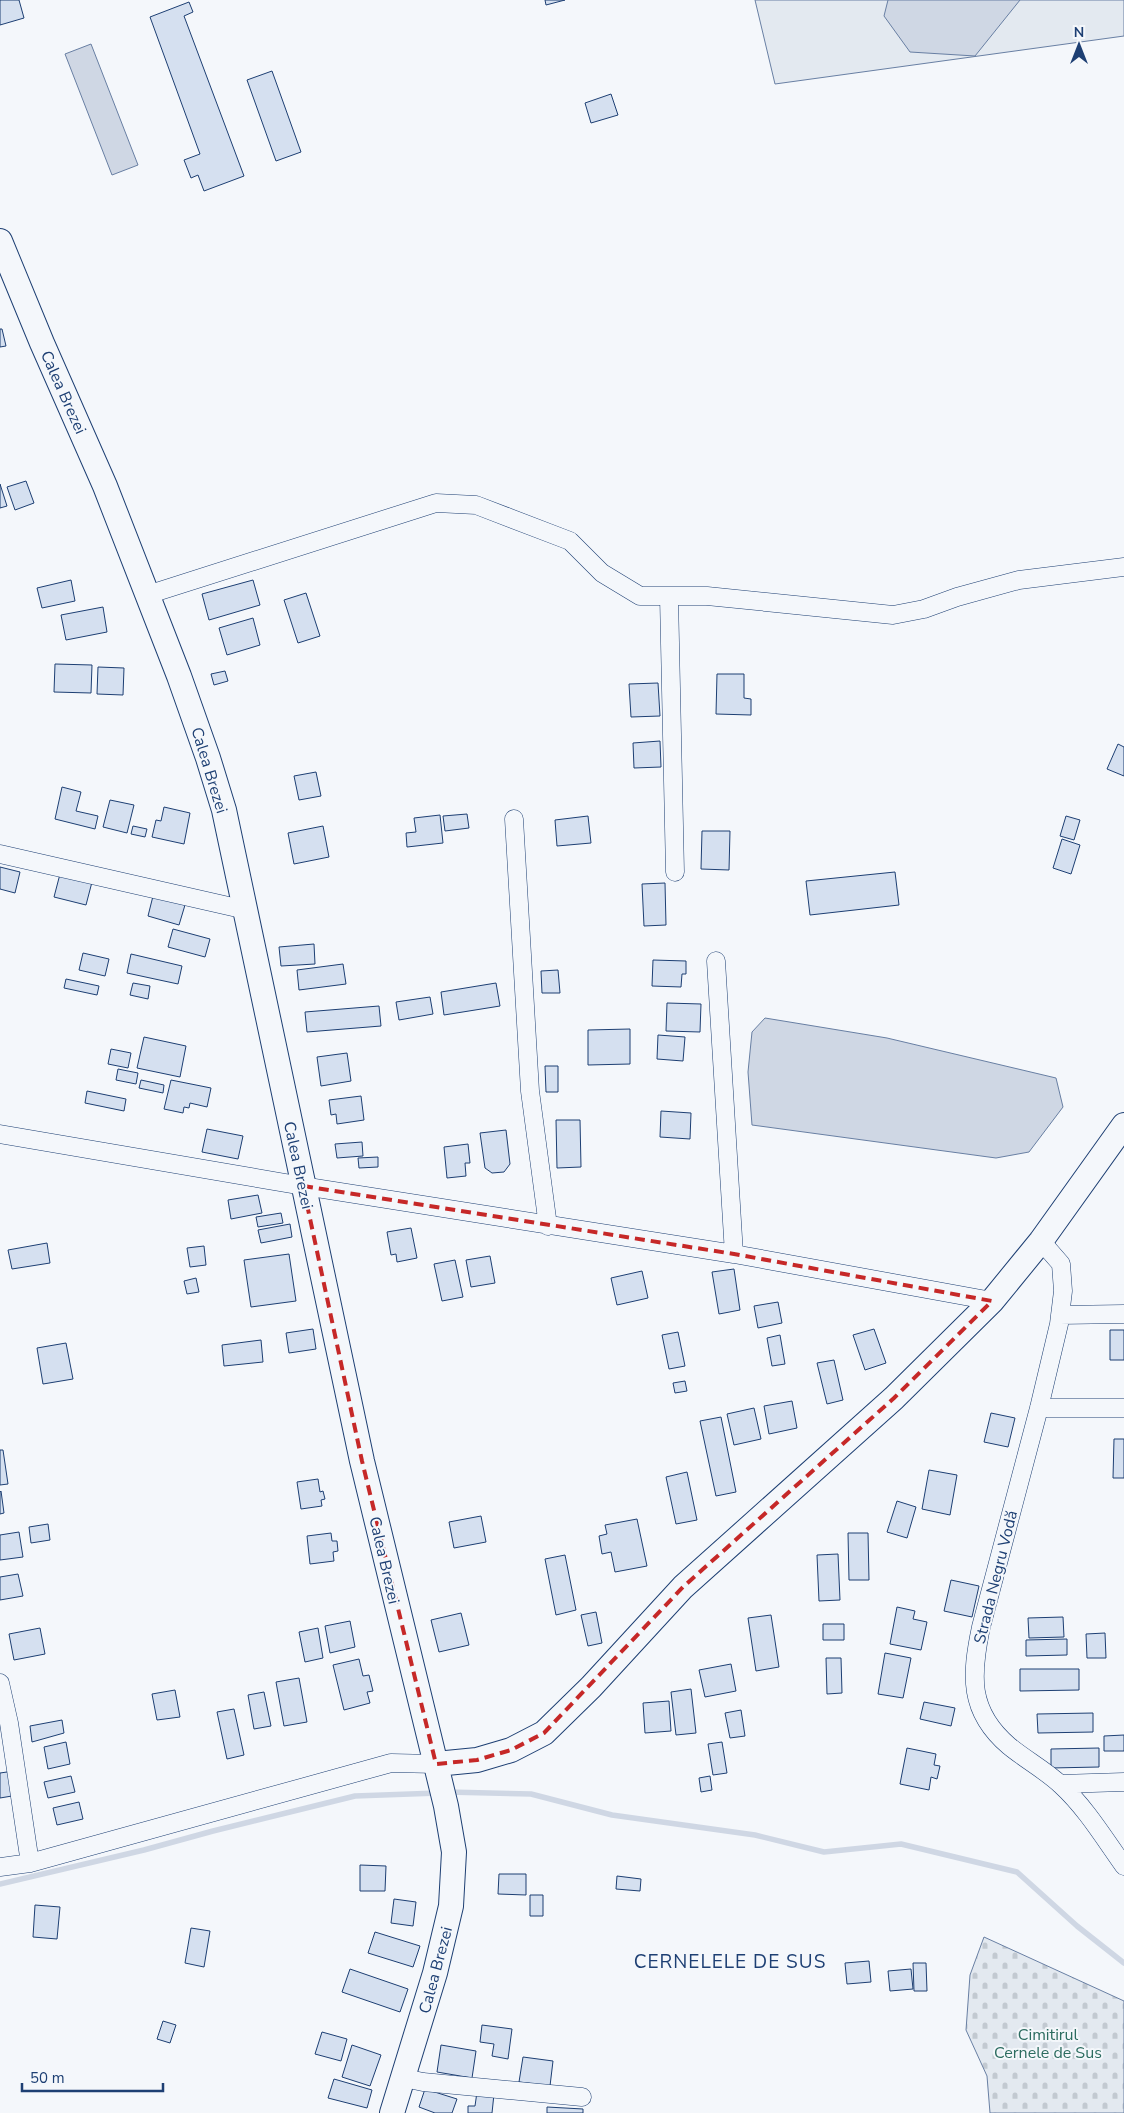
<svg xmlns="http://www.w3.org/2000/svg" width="1124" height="2113" font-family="'Nunito Sans',sans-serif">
<defs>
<pattern id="cemetery-stones" width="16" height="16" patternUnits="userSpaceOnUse" patternTransform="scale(1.25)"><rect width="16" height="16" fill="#e3e9f0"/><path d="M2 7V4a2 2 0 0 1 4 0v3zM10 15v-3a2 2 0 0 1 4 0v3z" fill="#c2c9d1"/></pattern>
</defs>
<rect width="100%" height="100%" fill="#f4f7fb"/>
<path fill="#e3e9f0" stroke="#687fa3" d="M755,0H1124V36L775,84Z"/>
<path fill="url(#cemetery-stones)" stroke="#687fa3" d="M984,1937L1124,2001V2113H990L987,2076L966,2030L970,1975Z"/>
<path fill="#cfd7e4" stroke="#687fa3" d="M888,0H1020L975,56L910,52L884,16Z
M91,44L138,165L112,175L65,54Z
M765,1018L887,1038L1056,1078L1063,1107L1029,1152L996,1158L752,1125L748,1072L752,1032Z"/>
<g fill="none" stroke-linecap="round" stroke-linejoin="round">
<path stroke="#cfd7e4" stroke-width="5.5" d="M447,1792L531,1794L612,1815L755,1835L824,1852L901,1844L1017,1872L1077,1926L1124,1963
M0,1884L144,1850L213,1831L355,1796L438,1793"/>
</g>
<path fill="#d5e0f0" stroke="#1d3f73" d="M0,0H19L24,18L0,25Z
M545,0H565L546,5Z
M189,2L193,12L184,16L244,176L204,191L198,175L191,178L184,160L200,154L150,17Z
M272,71L301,152L276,161L247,80Z
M611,94L618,115L591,123L585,103Z
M0,329H2L6,346L0,347Z
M26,481L34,503L15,510L7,487Z
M0,484L7,506L0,508Z
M71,580L75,601L42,608L37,588Z
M253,580L260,605L209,620L202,594Z
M306,593L320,636L298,643L284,600Z
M103,607L107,632L66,640L61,615Z
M253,618L260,645L227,655L219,628Z
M55,664L92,665L91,693L54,692Z
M98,667L124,668L123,695L97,694Z
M225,671L228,681L214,685L211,674Z
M717,674H744V698L751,699V715L716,714Z
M658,683L660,716L631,717L629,684Z
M660,741L661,767L634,768L633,743Z
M1118,744L1124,747V776L1107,769Z
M316,772L321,796L299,800L294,776Z
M62,787L81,792L76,811L98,816L95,829L55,819Z
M110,800L134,805L127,833L103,827Z
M164,807L190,813L184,844L152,837L156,820L161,821Z
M467,814L469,828L445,831L443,816Z
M440,815L443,843L407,847L406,833L416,832L414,818Z
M588,816L591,843L557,846L555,820Z
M1066,816L1080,820L1074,840L1060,836Z
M133,826L147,829L145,837L131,834Z
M323,826L329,857L294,864L288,833Z
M702,831H730L729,870L701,869Z
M1062,839L1080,845L1071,874L1053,868Z
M0,867L20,872L15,893L0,889Z
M895,872L899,905L810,915L806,881Z
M60,874L92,882L86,905L54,897Z
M665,883L666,925L644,926L642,884Z
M153,896L185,905L179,925L148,916Z
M173,929L210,939L205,957L168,947Z
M314,944L315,964L281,966L279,947Z
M83,953L109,959L105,976L79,970Z
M131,954L182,966L178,984L127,973Z
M653,960L686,961V974H682L681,987L652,986Z
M343,964L346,984L299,990L297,970Z
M558,970L560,993H542L541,971Z
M66,979L99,986L97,995L64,988Z
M133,983L150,986L148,999L130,995Z
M496,983L500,1006L444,1015L441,992Z
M430,997L433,1014L399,1020L396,1002Z
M667,1003L701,1004L700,1032L666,1031Z
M379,1006L381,1026L307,1032L305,1012Z
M630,1029V1064L588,1065V1030Z
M658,1035L685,1037L683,1061L657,1059Z
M144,1037L186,1046L180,1077L137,1068Z
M111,1049L131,1053L128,1068L108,1064Z
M347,1053L351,1081L321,1086L317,1057Z
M545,1066H558V1092H546Z
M118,1069L138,1073L136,1084L116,1080Z
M141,1080L164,1085L163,1093L139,1088Z
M171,1080L211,1088L207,1107L190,1103L189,1108L184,1107L183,1113L164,1109Z
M87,1091L126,1099L124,1111L85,1103Z
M361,1096L364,1120L337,1124L336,1114L331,1115L329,1100Z
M661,1111L691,1113L690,1139L660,1137Z
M556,1120H580L581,1167L557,1168Z
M207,1129L243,1136L238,1159L202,1152Z
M506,1130L510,1164L504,1172L492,1173L485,1168L480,1133Z
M362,1142L363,1156L337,1158L335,1144Z
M468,1144L470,1163H465L466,1176L447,1178L444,1147Z
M378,1157V1167L359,1168L358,1158Z
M258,1195L262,1213L231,1219L228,1200Z
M281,1213L283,1223L258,1227L256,1217Z
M290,1224L292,1237L261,1243L258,1230Z
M411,1228L417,1258L397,1262L396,1254L391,1255L387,1232Z
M47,1243L50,1263L12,1269L8,1250Z
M204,1246L206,1265L190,1267L187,1248Z
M289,1254L296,1301L251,1307L244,1260Z
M490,1256L495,1283L471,1287L466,1260Z
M455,1260L463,1297L442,1301L434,1264Z
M734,1269L740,1310L719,1314L712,1272Z
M642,1271L648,1298L617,1305L611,1278Z
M196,1278L199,1292L187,1294L184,1281Z
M778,1302L782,1323L758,1328L754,1306Z
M313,1329L316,1349L289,1353L286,1333Z
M874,1329L886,1363L865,1370L853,1335Z
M1110,1330H1124V1360H1110Z
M678,1332L685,1366L669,1369L662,1335Z
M780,1335L785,1364L772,1366L767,1338Z
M261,1340L263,1362L224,1366L222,1345Z
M66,1343L73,1379L43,1384L37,1348Z
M834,1360L843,1400L827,1404L817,1363Z
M685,1381L687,1391L675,1393L673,1383Z
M792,1401L797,1428L769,1434L764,1406Z
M754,1408L761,1439L734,1445L727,1414Z
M991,1413L1015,1418L1008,1447L984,1442Z
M721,1417L736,1492L716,1496L700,1421Z
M1114,1439H1124V1478H1113Z
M0,1450H3L8,1484L0,1485Z
M929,1470L957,1475L950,1515L922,1509Z
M687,1472L697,1520L676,1524L666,1477Z
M318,1479L320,1492L323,1491L325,1499L321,1500L322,1506L301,1509L297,1482Z
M1,1491L4,1513L0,1514V1492Z
M897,1501L916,1507L907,1538L887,1532Z
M481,1516L486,1542L454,1548L449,1522Z
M637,1519L647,1566L615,1572L611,1552L602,1554L599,1536L607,1534L605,1525Z
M48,1524L50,1540L31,1543L29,1527Z
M19,1532L23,1557L0,1560V1535Z
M331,1533L332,1541H337L338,1551L333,1552L334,1561L310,1564L307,1536Z
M848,1533H868L869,1580H849Z
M838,1554L840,1600L819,1601L817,1555Z
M565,1555L576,1610L556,1615L545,1559Z
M18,1574L23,1596L0,1600V1577Z
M951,1580L979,1586L972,1617L944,1611Z
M897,1607L915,1611L913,1619L927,1622L921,1650L890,1644Z
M596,1612L602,1643L588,1646L581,1615Z
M461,1613L469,1645L439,1652L431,1620Z
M771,1615L779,1667L756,1671L748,1618Z
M1063,1617L1064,1637L1029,1638L1028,1618Z
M350,1621L355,1647L330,1653L325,1626Z
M823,1624H844V1640H823Z
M40,1628L45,1654L14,1660L9,1634Z
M318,1628L323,1658L305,1662L299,1632Z
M1105,1633L1106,1658H1087L1086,1634Z
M1067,1639V1655L1026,1656V1640Z
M885,1653L911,1658L903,1698L878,1694Z
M826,1658H841L842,1693L827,1694Z
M359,1659L363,1676L369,1675L373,1691L367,1692L370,1703L344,1710L333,1665Z
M731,1664L736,1691L705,1697L699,1670Z
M1020,1669H1079V1690L1020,1691Z
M299,1678L307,1722L284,1726L276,1682Z
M691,1689L696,1733L676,1735L671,1692Z
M175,1690L180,1717L157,1720L152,1694Z
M264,1692L271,1726L254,1729L248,1695Z
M669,1701L671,1731L645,1733L643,1703Z
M924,1702L955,1708L951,1726L920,1719Z
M234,1709L244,1755L227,1759L217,1712Z
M741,1710L745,1736L730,1738L725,1713Z
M1093,1713V1732L1038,1733L1037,1714Z
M62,1720L64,1733L32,1742L30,1726Z
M1124,1735V1751H1104V1736Z
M66,1742L70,1764L48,1769L44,1747Z
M722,1742L727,1773L713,1775L708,1744Z
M907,1748L936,1754L934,1765L940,1766L937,1779L931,1777L929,1790L900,1784Z
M1099,1748V1767L1051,1768V1749Z
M14,1771L18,1795L0,1798V1773Z
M71,1776L75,1792L48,1798L44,1782Z
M710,1776L712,1790L701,1792L699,1778Z
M79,1802L83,1819L57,1825L53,1808Z
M360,1865L386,1866L385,1891H360Z
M499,1874H526V1895L498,1894Z
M617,1876L641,1879L640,1891L616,1889Z
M530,1895H543V1916H530Z
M394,1899L416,1902L413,1926L391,1923Z
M35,1905L60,1907L57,1939L33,1937Z
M191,1928L210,1931L204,1967L185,1963Z
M375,1932L420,1946L413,1967L368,1953Z
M869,1961L871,1982L847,1984L845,1963Z
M913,1963H926L927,1991H914Z
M350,1969L408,1989L400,2012L342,1992Z
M911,1969L913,1989L890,1991L888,1971Z
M163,2021L176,2025L170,2043L157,2039Z
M482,2025L512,2029L508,2059L492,2056L494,2044L480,2042Z
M322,2032L347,2039L341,2061L315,2054Z
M352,2045L381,2055L370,2086L342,2077Z
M441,2045L476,2051L472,2078L437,2072Z
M523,2057L553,2061L550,2086L519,2082Z
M334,2079L372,2090L367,2108L328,2098Z
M425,2089L457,2099L452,2113H435L419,2107Z
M477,2092L494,2094L492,2113H468V2106H475Z
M547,2107L583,2109V2113H547Z"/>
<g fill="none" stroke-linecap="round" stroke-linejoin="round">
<defs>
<path id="street" d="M147,595L436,503L476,505L570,541L602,573L640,596H707L893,615L924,609L957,597L1019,580L1124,567
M669,597L675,872
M514,819L530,1091L548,1226
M0,854L246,910
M716,961L734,1254
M0,1134L303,1186L734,1254L992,1301
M1041,1241L1061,1264L1063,1291L1059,1324L1039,1408L981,1627C971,1675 968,1711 1009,1746C1026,1760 1045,1770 1061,1785C1086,1808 1104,1838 1124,1866
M1060,1315L1124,1314
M1039,1408H1124
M0,1683L9,1723L30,1863
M1060,1784L1124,1782
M0,1867L30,1863L391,1763L436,1764
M404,2078L423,2082L582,2097"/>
<path id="secondary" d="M0,241L42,343L105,486L179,676L208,758L224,810L362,1461L446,1806L454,1852L451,1906L435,1973L392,2113
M436,1764L477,1760L511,1750L544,1733L591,1687L683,1587L894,1398L992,1301L1041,1241L1124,1125"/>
</defs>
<use href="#street" stroke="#1d3f73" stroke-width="19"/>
<use href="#secondary" stroke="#1d3f73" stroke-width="26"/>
<use href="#street" stroke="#f4f7fb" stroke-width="18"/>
<use href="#secondary" stroke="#f4f7fb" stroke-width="24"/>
</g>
<path fill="none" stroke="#c62828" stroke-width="4" stroke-dasharray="10 6" stroke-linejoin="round" d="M303,1186L734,1254L992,1301L894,1398L683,1587L544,1733L511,1750L477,1760L436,1764L362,1461Z"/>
<g text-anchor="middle" stroke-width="4" stroke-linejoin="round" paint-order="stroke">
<g font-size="16" fill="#1d3f73" stroke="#f4f7fb">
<text transform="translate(64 392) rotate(66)" y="6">Calea Brezei</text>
<text transform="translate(210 770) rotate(73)" y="6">Calea Brezei</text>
<text transform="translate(299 1165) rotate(78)" y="6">Calea Brezei</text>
<text transform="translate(385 1560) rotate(77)" y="6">Calea Brezei</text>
<text transform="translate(995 1577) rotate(-76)" y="6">Strada Negru Vodă</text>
<text transform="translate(435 1970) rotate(-75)" y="6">Calea Brezei</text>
</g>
<g font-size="16" fill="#2c6c60" stroke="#f4f7fb">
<text x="1048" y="2040">Cimitirul<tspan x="1048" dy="18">Cernele de Sus</tspan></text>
</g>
<g font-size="19" letter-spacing="1" fill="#1d3f73" stroke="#f4f7fb">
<text x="730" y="1968">CERNELELE DE SUS</text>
</g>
</g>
<g transform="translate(1079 45)" stroke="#f4f7fb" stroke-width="4" paint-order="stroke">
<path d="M0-4L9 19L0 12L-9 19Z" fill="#1d3f73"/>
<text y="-8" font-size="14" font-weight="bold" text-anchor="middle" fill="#1d3f73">N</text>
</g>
<path d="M22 2083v8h141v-8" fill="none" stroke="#1d3f73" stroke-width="2.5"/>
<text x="30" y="2083" font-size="15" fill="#1d3f73" stroke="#f4f7fb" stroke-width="4" paint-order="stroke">50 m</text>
</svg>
